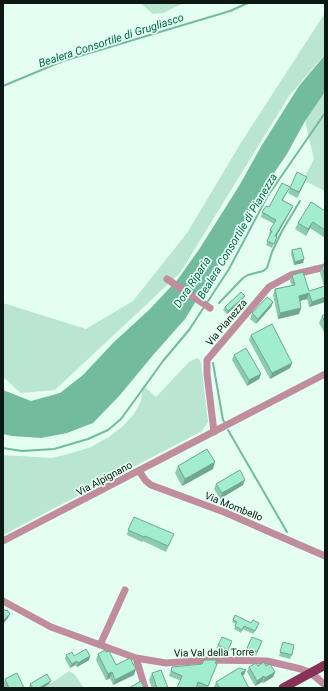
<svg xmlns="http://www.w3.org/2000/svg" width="328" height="691" font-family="Roboto,sans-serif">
<rect width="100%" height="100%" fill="#e4fef2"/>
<path fill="#b9e5d1" d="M140,3H184L163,13L153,14Z
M325,13V54L289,96L180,273L55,390L21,393L3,377V303L86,329L133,301L187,233L242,141Z
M325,92V191L303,180L314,159L305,121Z
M197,358L200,360L201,363L208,422L202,431L3,535V455L52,458L72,453L91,447L109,437L123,426L134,414L141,401L143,385L156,397L190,361Z
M69,671L75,675L84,688H43L53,682Z"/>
<path fill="#72bb9d" d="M325,55V92L305,121L287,154L261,192L233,241L185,319L154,354L120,395L93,423L67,433L41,438L12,436L3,434V390L31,401L60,393L83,375L113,343L150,309L178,279L200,248L239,186L262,145L299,86Z"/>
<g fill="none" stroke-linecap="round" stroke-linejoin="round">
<path stroke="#72bb9d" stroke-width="2" d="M3,86L63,61L230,11L248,3
M219,303L243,278L248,275L263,271L267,268L272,252L282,231L300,201
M213,363L223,420L225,423
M228,430L287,532
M3,448L22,451L54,449L88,439L108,430L121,419L163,361L189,330L229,269L267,197L325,113"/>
<path stroke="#c08d9f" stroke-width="7" d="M167,279L210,308
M214,432L207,374V360L269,287L291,275L325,267
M139,471L146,481L151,485L224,512L325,556
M3,541L325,374
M3,601L51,627L136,658L166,663L209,660L267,661L301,669L311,673L325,685
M100,645L125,590
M136,658L145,688"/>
<path stroke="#883257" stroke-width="9" d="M283,688L325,665"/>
</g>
<path fill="#8bccb0" d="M307,177L297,198L288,193L290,188Z
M290,187L288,191L283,200L293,206L291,210L276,236L277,237L272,248L266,245L270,235H269L270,230L274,224L261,217L262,212L269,207Z
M325,211V238L310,228L306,236L295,229L298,223Z
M292,250L304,259L303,263L294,265L291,254Z
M325,266V302L309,307L307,299L300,301L301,308L299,314L278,319L273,295L275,289L292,286L290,281L292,275L309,291L324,286L320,273L322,267Z
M245,296L243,299L227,314L223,310L225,307Z
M273,302L271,307L256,324L250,319L252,313Z
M325,314V334L319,323L322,316Z
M251,335L292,363L290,368L270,379L249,340Z
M234,355L261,374L259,379L247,386L232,360Z
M178,466L213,469L182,486L175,473Z
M216,484L243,485L220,499L214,489Z
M128,530L172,539L166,552L143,541L142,542L127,535Z
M233,620L258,626L253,634L243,629L241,633L234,629L236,624L232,622Z
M232,641L227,653L216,648L218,645Z
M283,642L292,655L290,659L279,656Z
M261,645L256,656L246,651L247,648Z
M98,654L116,665L134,675L113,685L110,678L106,680L96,660Z
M66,655L74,656H90L89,660L77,667L75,665L70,668L65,659Z
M217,660L208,688H199L169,676L172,667L202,664Z
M258,666H266L275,672L273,677L263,683L262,682L255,686L247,672L249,667Z
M152,673L168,688H152L149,680Z
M244,675L243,676L249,688H215L214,687L216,682Z
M5,679L24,688H5L3,685Z
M30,684H49L43,688H29Z"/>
<path fill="#71a690" d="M307,177L305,182L297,198L299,192Z
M293,206L291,210L274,241L275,236Z
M313,222L306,236L308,229Z
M304,259L303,263L294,265L295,262Z
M309,293L307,299L296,302L299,296Z
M245,296L243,299L227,314L228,311Z
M325,297V302L309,307L312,302Z
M273,302L271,307L256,324L258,319Z
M301,308L299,314L278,319L280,313Z
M292,363L290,368L270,379L272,373Z
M261,374L259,379L247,386L249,380Z
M215,462L213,469L182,486L185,479Z
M245,480L243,485L220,499L222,493Z
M10,614L8,618L3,624V621Z
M90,656L89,660L77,667L78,663Z
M77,661L75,665L70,668L72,664Z
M136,669L134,675L113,685L115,680Z
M246,670L244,675L239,678L241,673Z
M112,672L110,678L106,680L108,674Z
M275,672L273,677L263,683L265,678Z
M264,676L262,682L255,686L257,681Z
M51,681L49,684L43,688H39Z"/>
<path fill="#a2edcd" stroke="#71a690" d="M297,172L307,177L299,192L290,188Z
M282,183L290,187L282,200L293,206L275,236L277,237L274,244L267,241L272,231L270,230L276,220L262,212L266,206L269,207Z
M311,202L325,211V230L313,222L308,229L298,223Z
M301,248L304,259L295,262L292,250Z
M325,266V275L322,267Z
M303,272L309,291L325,286V297L312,302L309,293L299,296L301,308L280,313L275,289L295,285L292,275Z
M241,292L245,296L228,311L225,307Z
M267,297L273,302L258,319L252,313Z
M325,314V322L322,316Z
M272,324L292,363L272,373L251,335Z
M246,348L261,374L249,380L234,355Z
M207,449L215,462L185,479L178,466Z
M240,470L245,480L222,493L216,484Z
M134,517L174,534L168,546L145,536L144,537L128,530Z
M3,608L6,611L7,610L10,614L3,621Z
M235,615L251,623L253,620L259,623L255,631L244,626L242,630L235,626L237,622L233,620Z
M222,637L232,641L228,650L218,645Z
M252,637L262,641L257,652L247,648Z
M283,642L294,645L292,655L280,652Z
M86,649L90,656L78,663L77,661L72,664L66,655L72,652L74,656Z
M105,650L106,652L109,651L116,665L130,658L136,669L115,680L112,672L108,674L98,654Z
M204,660H217L215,663L217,664L208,686L198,682L196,688H177L182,676L171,671L172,667L202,664Z
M264,662L266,666L270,664L275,672L265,678L264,676L257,681L249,667L256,663L258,666Z
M239,668L246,670L241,673L249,688H220L216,682Z
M161,670L168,688H157L152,673Z
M17,673L24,688H9L5,679Z
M47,674L51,681L39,688H33L30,684Z
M141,681L144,688H129Z"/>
<g text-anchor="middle" stroke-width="3.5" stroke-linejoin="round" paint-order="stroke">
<g font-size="10" fill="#0c1813" stroke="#e4fef2">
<text transform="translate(226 322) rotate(-50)" y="4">Via Pianezza</text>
<text transform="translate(104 478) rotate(-28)" y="4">Via Alpignano</text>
<text transform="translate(234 506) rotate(22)" y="4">Via Mombello</text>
<text transform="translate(214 652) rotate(-1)" y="4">Via Val della Torre</text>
</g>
<g font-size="11" font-style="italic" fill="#016549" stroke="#e4fef2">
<text transform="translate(111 40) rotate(-18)" y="4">Bealera Consortile di Grugliasco</text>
<text transform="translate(237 236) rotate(-59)" y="4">Bealera Consortile di Pianezza</text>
<text transform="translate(192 282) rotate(-57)" y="4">Dora Riparia</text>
</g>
</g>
<rect width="328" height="691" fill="none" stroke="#0c1813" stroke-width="8"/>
</svg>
